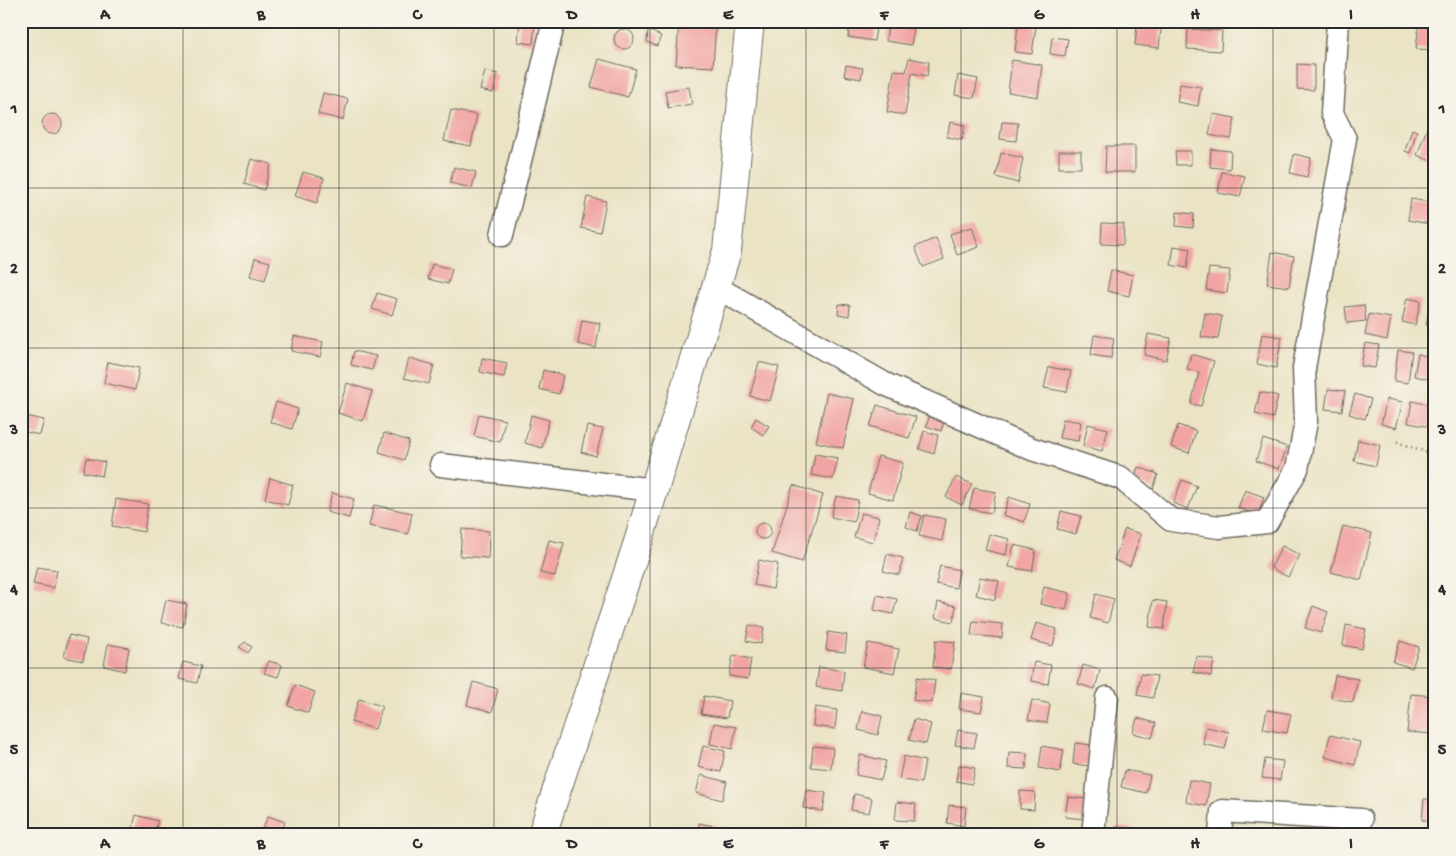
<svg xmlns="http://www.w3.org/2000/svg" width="1456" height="856" font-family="'Gochi Hand',sans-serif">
<rect width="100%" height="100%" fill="#f7f3e8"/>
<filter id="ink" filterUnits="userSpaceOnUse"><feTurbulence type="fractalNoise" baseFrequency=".02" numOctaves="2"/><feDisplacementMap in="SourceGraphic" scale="10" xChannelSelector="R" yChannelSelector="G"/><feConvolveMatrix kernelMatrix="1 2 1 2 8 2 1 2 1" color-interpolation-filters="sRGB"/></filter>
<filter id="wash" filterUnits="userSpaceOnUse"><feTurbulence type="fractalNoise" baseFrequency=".0096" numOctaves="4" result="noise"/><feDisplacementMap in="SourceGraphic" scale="20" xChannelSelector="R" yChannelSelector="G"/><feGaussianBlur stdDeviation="1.12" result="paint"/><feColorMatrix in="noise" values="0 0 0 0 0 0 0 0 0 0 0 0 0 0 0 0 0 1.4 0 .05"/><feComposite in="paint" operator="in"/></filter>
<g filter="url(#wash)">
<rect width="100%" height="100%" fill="#eae3c4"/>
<g id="blocks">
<path fill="#f1a4a3" d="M520,21L535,22L533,44L518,42Z
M679,21L716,23L713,67L676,65Z
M850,21L877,22L874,41L848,37Z
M1419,21H1435L1434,50L1416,49Z
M1018,24L1036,26L1032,54L1015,52Z
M888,25L914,29L911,45L886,41Z
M1137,25L1161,28L1159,48L1135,45Z
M1188,29L1222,31L1221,51L1187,49Z
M614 39a10 10 0 1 1 20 0a10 10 0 1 1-20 0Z
M648,30L661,36L657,46L647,42Z
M1052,37L1068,39L1065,56L1050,54Z
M909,58L929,62L927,76L912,73L905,115L887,112L894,70L906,72Z
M599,59L636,69L628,97L591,87Z
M1012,60L1042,65L1038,97L1008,92Z
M1297,64L1314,65V90L1297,89Z
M846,65L863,68L861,79L844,76Z
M485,71L498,74L493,93L480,90Z
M958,75L978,79L974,98L955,95Z
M1180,84L1201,87L1198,106L1177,102Z
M689,87L692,104L668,108L665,91Z
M323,93L348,99L343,120L318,114Z
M451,110L477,115L471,146L444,141Z
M42 124a10 10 0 1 1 20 0a10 10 0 1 1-20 0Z
M1213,114L1235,118L1231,139L1209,135Z
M950,122L965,125L962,140L947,137Z
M1002,122L1018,123L1016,141L1000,139Z
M1428,126L1435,129V163L1417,155Z
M1412,129L1417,131L1410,153L1405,151Z
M1106,146H1135V172H1105Z
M1211,149L1231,151L1230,169L1210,167Z
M1059,151H1081V168H1059Z
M1175,151H1191V165H1176Z
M1001,153L1023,158L1018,183L996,177Z
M1294,154L1311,158L1307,177L1290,173Z
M251,159L271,164L264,190L244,184Z
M454,167L476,172L472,188L450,183Z
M303,172L324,178L317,203L295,196Z
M1222,172L1245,176L1240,197L1218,193Z
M587,197L606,201L600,232L581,228Z
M1411,199L1435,203V225L1408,220Z
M1177,212L1194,214L1193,228L1176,226Z
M1102,223L1124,224L1123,245L1101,244Z
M972,227L979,247L957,255L950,234Z
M936,238L944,259L923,267L915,247Z
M1174,246L1190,249L1187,268L1171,265Z
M1272,252L1294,256L1289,287L1267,284Z
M255,258L270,262L265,280L250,276Z
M432,264L452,269L448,284L428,279Z
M1209,268L1230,270L1227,293L1206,290Z
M1111,270L1133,275L1129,296L1107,291Z
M377,293L397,299L392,315L372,309Z
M1407,298L1421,301L1415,325L1402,322Z
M839,304L850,305L849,316L838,314Z
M1430,304L1435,305V327L1426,325Z
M1364,305L1366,321L1347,323L1345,307Z
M1205,313L1222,316L1218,339L1201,337Z
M1369,314L1391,318L1387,340L1365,335Z
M582,320L600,323L596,348L578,344Z
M1148,334L1171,338L1166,360L1144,355Z
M1262,334L1282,337L1276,368L1257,364Z
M1094,335L1114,338L1111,358L1091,355Z
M294,336L323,342L320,357L291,351Z
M1365,343L1379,345L1375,368L1361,366Z
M1398,350L1412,352L1408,383L1394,381Z
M354,351L376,356L372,370L351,365Z
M1191,354L1214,361L1201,406L1191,404L1199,372L1187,369Z
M1418,354L1435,358V380L1414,376Z
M409,358L434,365L429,384L404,378Z
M482,358L507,363L504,377L480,372Z
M108,362L139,368L135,390L104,383Z
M759,362L779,367L770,401L750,396Z
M1049,367L1071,371L1067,392L1044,388Z
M543,370L563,375L559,394L539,389Z
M347,383L372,391L363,421L338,413Z
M1328,389L1345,391L1342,411L1325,409Z
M1260,392L1278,396L1273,418L1255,414Z
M827,393L854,399L843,448L816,442Z
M1355,394L1371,399L1365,419L1349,414Z
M1387,399L1403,402L1396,428L1381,424Z
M1412,401L1434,406L1430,427L1408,423Z
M276,402L298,409L292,429L270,422Z
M877,405L916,417L909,438L870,426Z
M932,409L946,414L941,431L926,426Z
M479,414L505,420L500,442L474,436Z
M21,415L44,420L40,435L21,431Z
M531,415L549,420L542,448L525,443Z
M756,418L769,426L763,435L751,427Z
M1063,419L1081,422L1078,441L1059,438Z
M1088,424L1108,429L1102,451L1083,446Z
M1178,425L1196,431L1189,453L1171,447Z
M587,426L603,429L596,456L581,452Z
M924,431L938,435L934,454L919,449Z
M384,433L409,441L404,460L379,452Z
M1263,439L1287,447L1279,469L1256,461Z
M1358,440L1380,445L1376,466L1354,461Z
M815,454L838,458L833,479L811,475Z
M878,456L903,463L893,500L868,493Z
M86,458L105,462L102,476L83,472Z
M1138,467L1158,474L1153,489L1133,481Z
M956,477L972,484L962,505L946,497Z
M270,478L293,485L288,505L265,499Z
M1182,480L1197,486L1188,509L1173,503Z
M793,485L823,495L802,562L772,553Z
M974,488L996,492L992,513L969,509Z
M1245,490L1264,497L1258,515L1238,508Z
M332,493L354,499L349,518L327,512Z
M836,496L858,500L854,522L831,517Z
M1009,497L1030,504L1024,522L1003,515Z
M116,499L148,504L144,532L112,526Z
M374,505L412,513L408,534L369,526Z
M1061,511L1081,516L1076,534L1057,529Z
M910,512L922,516L917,531L906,527Z
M861,513L879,517L873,542L854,537Z
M924,515L946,519L942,541L919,536Z
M755 531a8 8 0 1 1 16 0a8 8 0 1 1-16 0Z
M1343,526L1372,533L1361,580L1331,572Z
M462,529L489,531L488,558L460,556Z
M1125,529L1141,534L1130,566L1114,560Z
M989,534L1009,539L1006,555L985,550Z
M549,540L564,543L555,576L540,573Z
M1014,545L1036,550L1032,571L1009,567Z
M1282,546L1300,555L1288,577L1271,568Z
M887,554L903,558L899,575L883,571Z
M759,560L778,564L773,589L754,585Z
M940,566L959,570L956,588L936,584Z
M37,567L57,570L54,588L33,584Z
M980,577L999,581L995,600L976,595Z
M1044,587L1070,593L1066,610L1040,604Z
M1096,594L1114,599L1108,623L1090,618Z
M877,595L897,599L893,614L874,610Z
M166,600L187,604L183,627L161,623Z
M1153,600L1167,602L1164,629L1149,627Z
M938,602L956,606L953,622L935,618Z
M1313,606L1328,612L1321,633L1305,628Z
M973,621L1003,624L1002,638L971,635Z
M1036,623L1057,629L1053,646L1031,640Z
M749,625L764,628L761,644L746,641Z
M1346,625L1366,629L1362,649L1343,645Z
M828,632L847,635L845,652L826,650Z
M69,635L87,639L83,661L64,657Z
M936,640L955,642L951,669L933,667Z
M1400,641L1419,647L1412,668L1393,662Z
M245,642L252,647L248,653L239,647Z
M868,643L899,649L894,673L863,667Z
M108,644L129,648L125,671L104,666Z
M733,655L751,659L748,679L729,676Z
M1197,656L1214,660L1211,676L1193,672Z
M269,661L282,665L278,677L264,673Z
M183,662L201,666L197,683L179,679Z
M1034,662L1051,665L1048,684L1031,681Z
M1083,665L1100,670L1095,689L1078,684Z
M819,667L844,671L842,691L816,687Z
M1141,674L1157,676L1153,698L1137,695Z
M1335,675L1358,679L1353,702L1331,698Z
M917,677L935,680L932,703L913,700Z
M473,682L498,689L492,712L467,705Z
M295,685L315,692L308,713L288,706Z
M961,693L984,697L981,712L959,709Z
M1411,694L1435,696V734L1407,732Z
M704,696L730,701L727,718L701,714Z
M359,699L382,706L375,729L351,722Z
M1032,700L1050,704L1047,723L1028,720Z
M815,707L837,710L835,729L813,726Z
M1267,710L1291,714L1287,733L1263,729Z
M862,711L882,716L878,735L858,730Z
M1137,718L1156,723L1152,738L1133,733Z
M914,719L931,724L926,744L909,740Z
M714,723L736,727L732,749L710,744Z
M1206,727L1229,732L1225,749L1203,744Z
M958,730L977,733L974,748L955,745Z
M1330,735L1360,742L1355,765L1325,757Z
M1075,743L1092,745L1089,766L1073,764Z
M703,746L725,751L721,772L698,767Z
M813,746L833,748L831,769L811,767Z
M1042,746L1064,750L1060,772L1039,768Z
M1009,752L1027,753L1026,769L1008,768Z
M860,755L886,761L881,780L856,775Z
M904,756L925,761L921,783L899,779Z
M1265,759L1283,761L1280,780L1262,778Z
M959,765L975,768L972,784L956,781Z
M1125,770L1150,775L1146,793L1121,787Z
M701,775L727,782L722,800L696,793Z
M1189,780L1210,784L1206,806L1186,802Z
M806,790L826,793L823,811L803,808Z
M1020,791L1035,792L1034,810L1020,809Z
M854,794L872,798L869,813L851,810Z
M1068,797L1086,799L1084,819L1065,817Z
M1424,799L1435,800V821L1422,820Z
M897,802L916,804L914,821L895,820Z
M949,805L966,807L964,826L947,823Z
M136,815L158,821L154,835H131Z
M268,816L285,822L280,835H260Z
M699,823L728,829L727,835H697Z
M1116,827L1132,829L1131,835H1115Z
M892,829L920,831V835H892Z"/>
</g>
</g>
<g filter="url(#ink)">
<use href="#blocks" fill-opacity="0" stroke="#6e6b61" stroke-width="1"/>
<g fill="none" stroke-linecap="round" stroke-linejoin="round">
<defs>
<path id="minor" d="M502,235L554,21
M716,287L885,384L1032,449L1121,478L1171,520L1219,527L1267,522L1297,469L1306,422L1304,368L1345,139L1332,113L1338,21
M441,465L654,490
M1093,835L1107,698
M1220,835L1222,811L1361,820"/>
<path id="major" d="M542,835L639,539L727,251L750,21"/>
</defs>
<use href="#minor" stroke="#6e6b61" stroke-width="25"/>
<use href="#major" stroke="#6e6b61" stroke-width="30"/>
<path stroke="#6e6b61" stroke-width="3" stroke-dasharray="1 4" stroke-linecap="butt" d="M1397,442L1435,455"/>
<use href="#minor" stroke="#fff" stroke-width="22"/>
<use href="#major" stroke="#fff" stroke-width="28"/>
</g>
</g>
<path fill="none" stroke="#2b2b2b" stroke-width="1" stroke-opacity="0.55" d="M183,21V835M339,21V835M494,21V835M650,21V835M806,21V835M961,21V835M1117,21V835M1273,21V835M21,188H1435M21,348H1435M21,508H1435M21,668H1435"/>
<rect width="1456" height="856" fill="none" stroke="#f7f3e8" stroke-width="55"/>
<rect x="28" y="28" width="1400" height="800" fill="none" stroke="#2b2b2b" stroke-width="2"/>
<g font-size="16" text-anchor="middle" font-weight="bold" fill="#2b2b2b">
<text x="105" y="19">A</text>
<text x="261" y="19">B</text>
<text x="417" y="19">C</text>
<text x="572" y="19">D</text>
<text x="728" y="19">E</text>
<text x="884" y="19">F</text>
<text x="1039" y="19">G</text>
<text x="1195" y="19">H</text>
<text x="1351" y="19">I</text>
<text x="14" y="113">1</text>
<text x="1442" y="113">1</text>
<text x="14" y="273">2</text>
<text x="1442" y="273">2</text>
<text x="14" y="434">3</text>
<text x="1442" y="434">3</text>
<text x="14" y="594">4</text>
<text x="1442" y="594">4</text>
<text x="14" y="754">5</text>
<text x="1442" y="754">5</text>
<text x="105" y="848">A</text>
<text x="261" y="848">B</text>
<text x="417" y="848">C</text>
<text x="572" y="848">D</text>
<text x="728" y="848">E</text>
<text x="884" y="848">F</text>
<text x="1039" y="848">G</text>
<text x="1195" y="848">H</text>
<text x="1351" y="848">I</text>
</g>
</svg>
